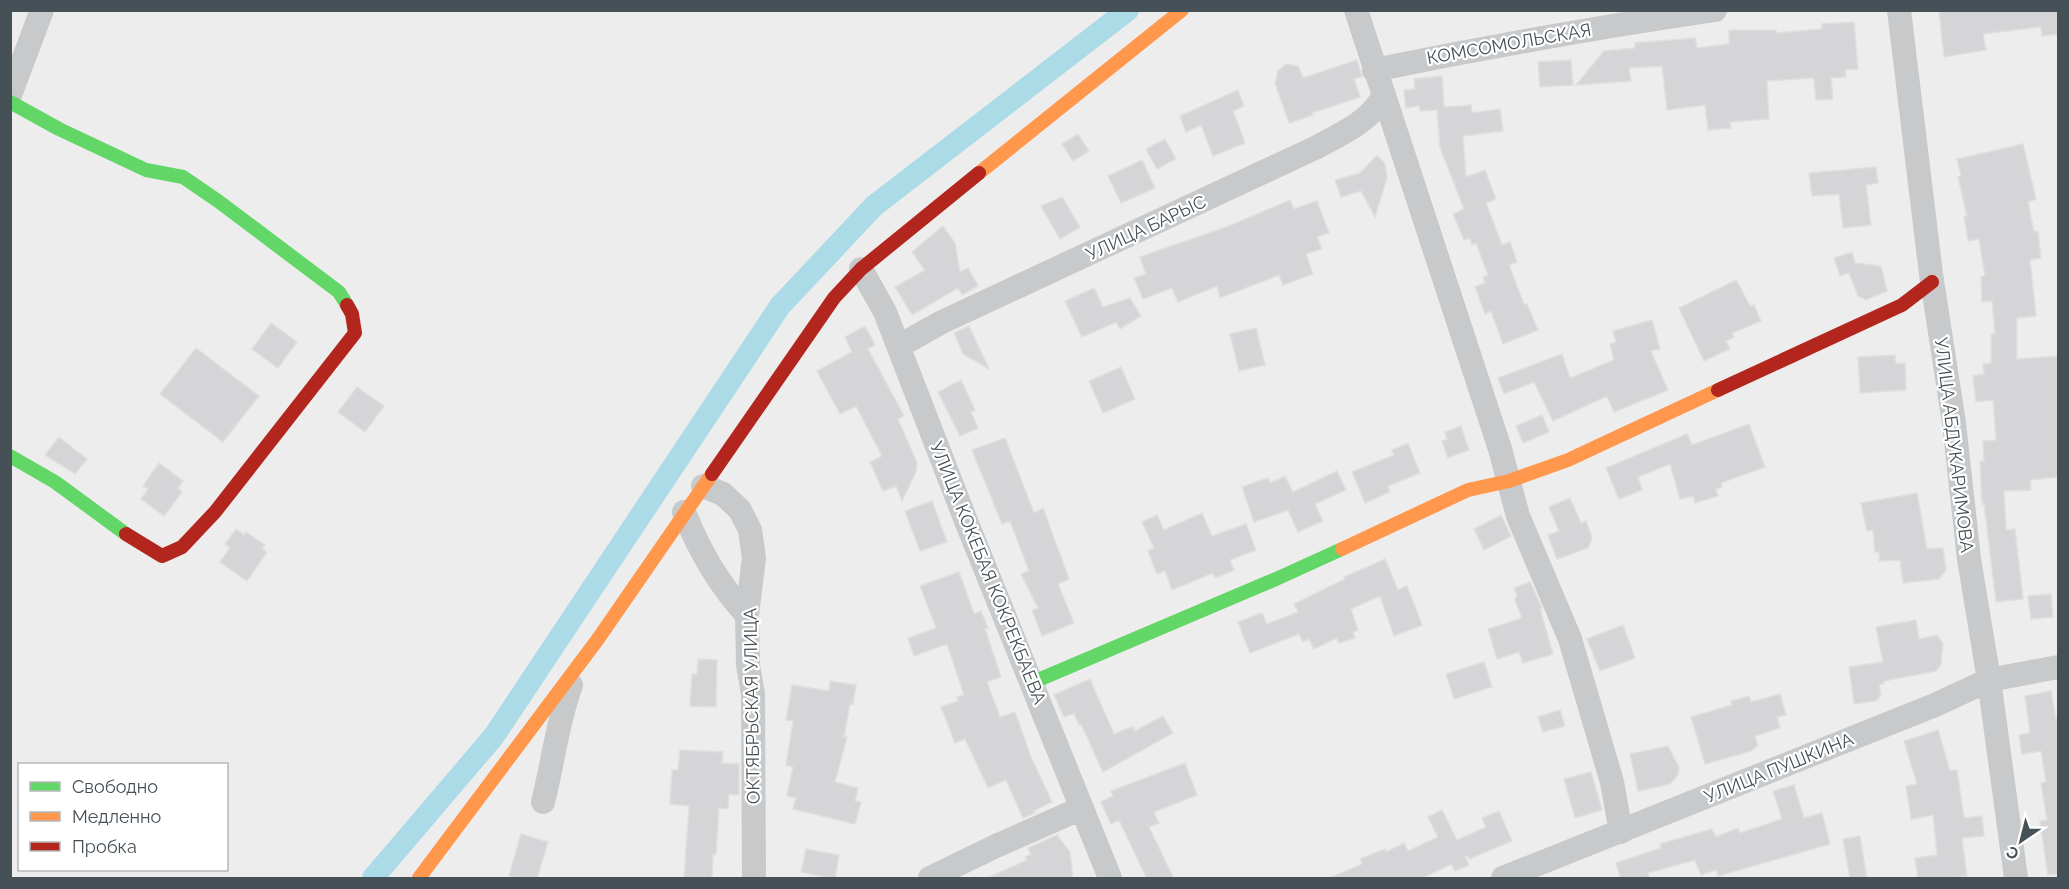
<svg xmlns="http://www.w3.org/2000/svg" width="2069" height="889" font-family="Raleway,sans-serif">
<rect width="100%" height="100%" fill="#eeeded"/>
<g fill="none" stroke-linecap="round" stroke-linejoin="round">
<path stroke="#abdbe6" stroke-width="22" d="M373,878L494,736L780,306L874,206L1128,10"/>
</g>
<path fill="#d5d5d7" stroke="#dfdfe0" stroke-width="1.5" d="M1939,10H2058V34L2042,36L2041,27L1983,34L1986,50L1944,57Z
M1854,22L1858,69L1845,70L1846,77L1831,78L1833,99L1816,100L1814,80L1812,78L1767,81L1769,119L1730,122L1731,128L1708,130L1705,105L1667,110L1662,66L1629,68L1631,81L1576,85L1604,51L1635,48V43L1695,38L1697,48L1729,44V30H1776V33L1822,29V24Z
M1357,60L1362,76L1354,79L1360,97L1312,113L1313,115L1289,123L1275,83L1278,71L1286,64L1298,66L1303,78Z
M1571,60L1573,85L1540,87L1538,62Z
M1442,76L1444,107L1471,105L1472,113L1500,109L1503,131L1463,136L1466,177L1485,170L1496,199L1486,203L1502,245L1510,242L1517,262L1509,265L1524,304H1527L1538,330L1503,344L1491,311L1485,314L1475,287L1485,283L1483,277L1488,275L1476,243L1472,245L1470,238L1464,240L1453,214L1464,209L1440,147L1437,110L1420,111L1419,106L1406,108L1404,90L1415,89L1414,79Z
M1238,90L1244,106L1233,111L1245,143L1213,156L1201,125L1186,132L1180,116Z
M1078,134L1089,151L1073,161L1062,144Z
M1165,139L1176,159L1157,169L1146,149Z
M2023,144L2036,199L2028,202L2034,232L2038,231L2041,258L2030,260L2036,316L2017,318V359L2058,356V477L2030,480L2031,490L2004,491L2006,530L2015,529L2023,599L1996,602L1984,503L1982,504L1980,461H1984L1983,441L1996,440L1993,400L1976,402L1973,376L1984,374L1983,364L1991,363V334H1995L1992,301L1982,302L1981,277L1985,276L1979,239L1968,241L1964,216H1967L1958,177L1961,176L1957,159Z
M1377,155L1385,164L1387,178L1375,217L1361,191L1341,197L1335,180L1360,173Z
M1142,160L1155,188L1121,203L1108,176Z
M1876,167L1878,183L1866,185L1871,225L1843,228L1839,194L1812,196L1809,173Z
M1062,197L1080,227L1060,239L1041,206Z
M1290,200L1294,209L1317,201L1329,233L1317,237L1322,249L1306,254L1313,274L1283,285L1279,275L1220,298L1217,286L1178,302L1172,288L1143,299L1134,278L1146,274L1140,257L1229,226Z
M943,226L955,243L960,272L968,268L978,286L962,295L958,288L912,315L895,287L925,270L912,252Z
M1852,252L1855,263L1881,266L1887,291L1866,300L1858,296L1849,273L1840,276L1834,258Z
M1736,280L1750,306L1754,305L1761,321L1732,333L1734,337L1726,341L1730,349L1704,361L1679,308Z
M1094,288L1103,307L1130,298L1141,316L1120,329L1116,322L1082,337L1065,301Z
M1652,320L1660,349L1651,351L1668,390L1614,412L1607,396L1553,421L1534,382L1504,394L1498,378L1562,354L1570,378L1614,360L1610,344L1616,342L1613,331Z
M271,323L297,342L278,368L252,349Z
M865,326L875,345L868,349L904,416L898,419L917,463L916,472L902,501L896,486L883,491L870,462L882,456L856,406L840,414L817,371L852,352L845,337Z
M969,326L989,369L963,354L954,333Z
M1256,328L1265,365L1239,371L1230,334Z
M196,348L259,396L223,442L160,394Z
M1895,355L1896,364L1905,363L1906,390L1860,393L1858,357Z
M1121,367L1135,399L1103,413L1089,381Z
M961,380L975,410L971,412L978,428L960,436L938,392Z
M357,387L384,406L365,432L338,412Z
M1542,415L1549,432L1523,443L1516,426Z
M1749,424L1765,467L1721,483L1722,487L1716,489L1718,496L1695,503L1693,496L1680,499L1670,464L1638,477L1642,490L1619,499L1606,468L1687,434L1692,445Z
M1461,426L1469,450L1448,458L1442,441L1447,439L1445,432Z
M59,437L87,459L75,474L45,455Z
M1005,438L1034,513L1043,508L1069,579L1058,584L1074,623L1042,636L1032,610L1038,608L1021,574L1029,571L1010,521L1002,524L972,450Z
M1408,443L1420,473L1388,486L1390,492L1365,503L1352,472L1394,455L1392,450Z
M159,463L183,481L178,488L182,492L164,516L141,499L148,489L143,486Z
M1337,471L1346,490L1315,504L1323,521L1298,532L1288,510L1254,522L1242,487L1268,478L1270,483L1285,476L1293,492Z
M1917,493L1927,549L1943,548L1946,570L1939,579L1903,583L1900,560L1879,561V552H1875L1873,530L1867,531L1861,503Z
M1570,498L1581,523L1586,521L1592,538L1588,548L1557,559L1548,535L1559,531L1549,507Z
M932,501L947,542L920,551L905,511Z
M1202,513L1212,536L1246,524L1256,550L1230,560L1234,570L1215,578L1213,573L1172,590L1165,571L1157,574L1148,551L1154,548L1142,522L1157,515L1164,530Z
M1501,515L1511,536L1484,550L1474,529Z
M236,529L244,535L246,532L265,545L262,549L267,552L247,581L220,562L230,548L225,544Z
M1385,559L1398,590L1407,586L1422,625L1394,636L1380,596L1351,609L1358,630L1353,632L1355,638L1339,643L1337,638L1314,649L1309,639L1303,642L1299,634L1250,653L1238,622L1262,613L1267,624L1298,612L1294,604L1345,579L1344,577Z
M959,572L974,614L981,611L988,628L985,629L1001,677L987,682L1000,717L1015,712L1031,757L1052,802L1033,811L1035,813L1023,818L1006,780L988,788L965,739L955,743L941,707L958,701L957,697L964,695L947,644L914,656L908,638L936,628L920,586Z
M1530,582L1542,608L1540,609L1553,654L1523,663L1519,652L1497,659L1488,629L1522,618L1515,600L1517,595L1514,588Z
M2051,594L2053,617L2031,619L2028,596Z
M1916,620L1919,639L1937,635L1943,644L1941,664L1936,671L1884,681V684H1879L1881,695L1876,701L1854,704L1849,667L1883,662L1876,627Z
M1623,625L1635,658L1600,671L1587,639Z
M698,659L717,660L716,707L690,706L692,674H697Z
M1484,662L1492,687L1454,699L1446,674Z
M1090,679L1114,734L1133,726L1135,731L1163,716L1173,733L1103,772L1081,724L1079,725L1074,713L1064,717L1054,695Z
M830,681L856,685L853,704L850,703L844,737H847L835,782L858,788L855,801L861,802L855,824L793,809L796,798L787,796L793,767L786,765L793,721L786,720L792,685L829,691Z
M2051,691L2056,719H2058V874L2048,875L2040,821L2047,820L2041,783L2046,782L2041,751L2022,754L2019,735L2030,733L2025,696Z
M1780,694L1786,715L1777,717L1780,728L1755,736L1758,745L1751,751L1705,764L1691,717L1732,705L1731,701L1749,696L1751,702Z
M1560,710L1565,726L1543,732L1538,717Z
M1938,730L1950,771L1957,770L1964,818L1982,816L1984,836L1962,838L1967,876L1948,879H1918L1915,858L1937,855L1933,815L1911,819L1906,786L1917,784L1904,741Z
M1668,746L1679,767L1678,775L1670,784L1638,791L1630,754Z
M680,750L723,752L722,763L739,764V795L729,794L728,809L719,808L716,854H713L712,879H684L689,806L670,804L672,770H678Z
M1185,763L1197,795L1154,812L1159,823L1149,827L1174,879H1147L1119,820L1111,824L1101,802L1113,796L1111,791Z
M1591,772L1602,810L1575,818L1564,779Z
M1794,785L1804,818L1822,813L1830,844L1718,876L1716,870L1701,875L1695,860L1648,873L1650,879H1621L1616,863L1661,848L1660,844L1712,829L1716,837L1738,828L1740,833L1782,819L1773,791Z
M1442,810L1457,840L1486,827L1482,818L1499,811L1512,841L1469,859L1468,856L1465,857L1469,865L1455,871L1451,864L1421,879H1327L1362,864L1360,859L1385,849L1386,852L1404,843L1408,851L1438,837L1428,817Z
M521,834L548,842L537,879H519L509,876Z
M1057,835L1070,852L1073,879H985L1027,860L1025,857L1031,854L1028,848Z
M1860,836L1867,879H1850L1843,839Z
M806,849L839,855L835,879L801,872Z"/>
<g fill="none" stroke-linecap="round" stroke-linejoin="round">
<path stroke="#c7c9cb" stroke-width="24" d="M1356,10L1500,449L1518,516L1570,639L1612,782L1621,832
M1899,10L1931,274L1954,423L1969,559L1989,680L2016,878
M1374,70C1487,47 1600,27 1715,10
M10,95L42,10
M861,269L885,312L966,521L1110,878
M899,346L942,322L1315,148C1341,134 1368,123 1383,97
M703,486L723,494L740,510L750,530L754,558L747,615L748,665L753,694L754,878
M684,512C699,550 719,585 747,615
M543,802C553,763 557,723 571,685
M930,878L996,846L1082,808
M1503,878L1935,705L1989,680L2058,667"/>
<path stroke="#63d668" stroke-width="14" d="M10,102L59,129L146,170L183,177L218,201L339,292L347,305
M10,456L55,482L126,534
M1031,683L1276,579L1342,549"/>
<path stroke="#ff974d" stroke-width="14" d="M979,173L1182,10
M1342,549L1468,490L1509,481L1568,460L1718,390
M419,878L598,639L712,474"/>
<path stroke="#b3261e" stroke-width="14" d="M1718,390L1902,305L1932,282
M712,474L834,298L861,269L979,173
M126,534L162,556L182,547L215,512L355,333L352,314L347,305"/>
</g>
<g text-anchor="middle" stroke-width="4.5" stroke-linejoin="round" paint-order="stroke">
<g font-size="18" fill="#465057" stroke="#fff">
<text transform="translate(1509 44) rotate(-10)" y="6">КОМСОМОЛЬСКАЯ</text>
<text transform="translate(1146 228) rotate(-25)" y="6">УЛИЦА БАРЫС</text>
<text transform="translate(1954 445) rotate(83)" y="6">УЛИЦА АБДУКАРИМОВА</text>
<text transform="translate(988 573) rotate(68)" y="6">УЛИЦА КОКЕБАЯ КОКРЕКБАЕВА</text>
<text transform="translate(752 706) rotate(-91)" y="6">ОКТЯБРЬСКАЯ УЛИЦА</text>
<text transform="translate(1779 768) rotate(-22)" y="6">УЛИЦА ПУШКИНА</text>
</g>
</g>
<rect width="2069" height="889" fill="none" stroke="#465057" stroke-width="24"/>
<rect x="18" y="763" width="210" height="108" fill="#ffffff" stroke="#b5b9bc" stroke-width="1.5"/>
<rect x="30" y="782" width="30" height="9" fill="#63d668" stroke="#b5b9bc" stroke-width="1.5"/>
<text x="72" y="793" font-size="18" fill="#465057">Свободно</text>
<rect x="30" y="812" width="30" height="9" fill="#ff974d" stroke="#b5b9bc" stroke-width="1.5"/>
<text x="72" y="823" font-size="18" fill="#465057">Медленно</text>
<rect x="30" y="842" width="30" height="9" fill="#b3261e" stroke="#b5b9bc" stroke-width="1.5"/>
<text x="72" y="853" font-size="18" fill="#465057">Пробка</text>
<g transform="translate(2021 841) rotate(215)" stroke="#ffffff" stroke-width="4.5" paint-order="stroke">
<path d="M0-4.5L10 22L0 15L-10 22Z" fill="#465057"/>
<text y="-9" font-size="16" font-weight="bold" text-anchor="middle" fill="#465057">С</text>
</g>
</svg>
